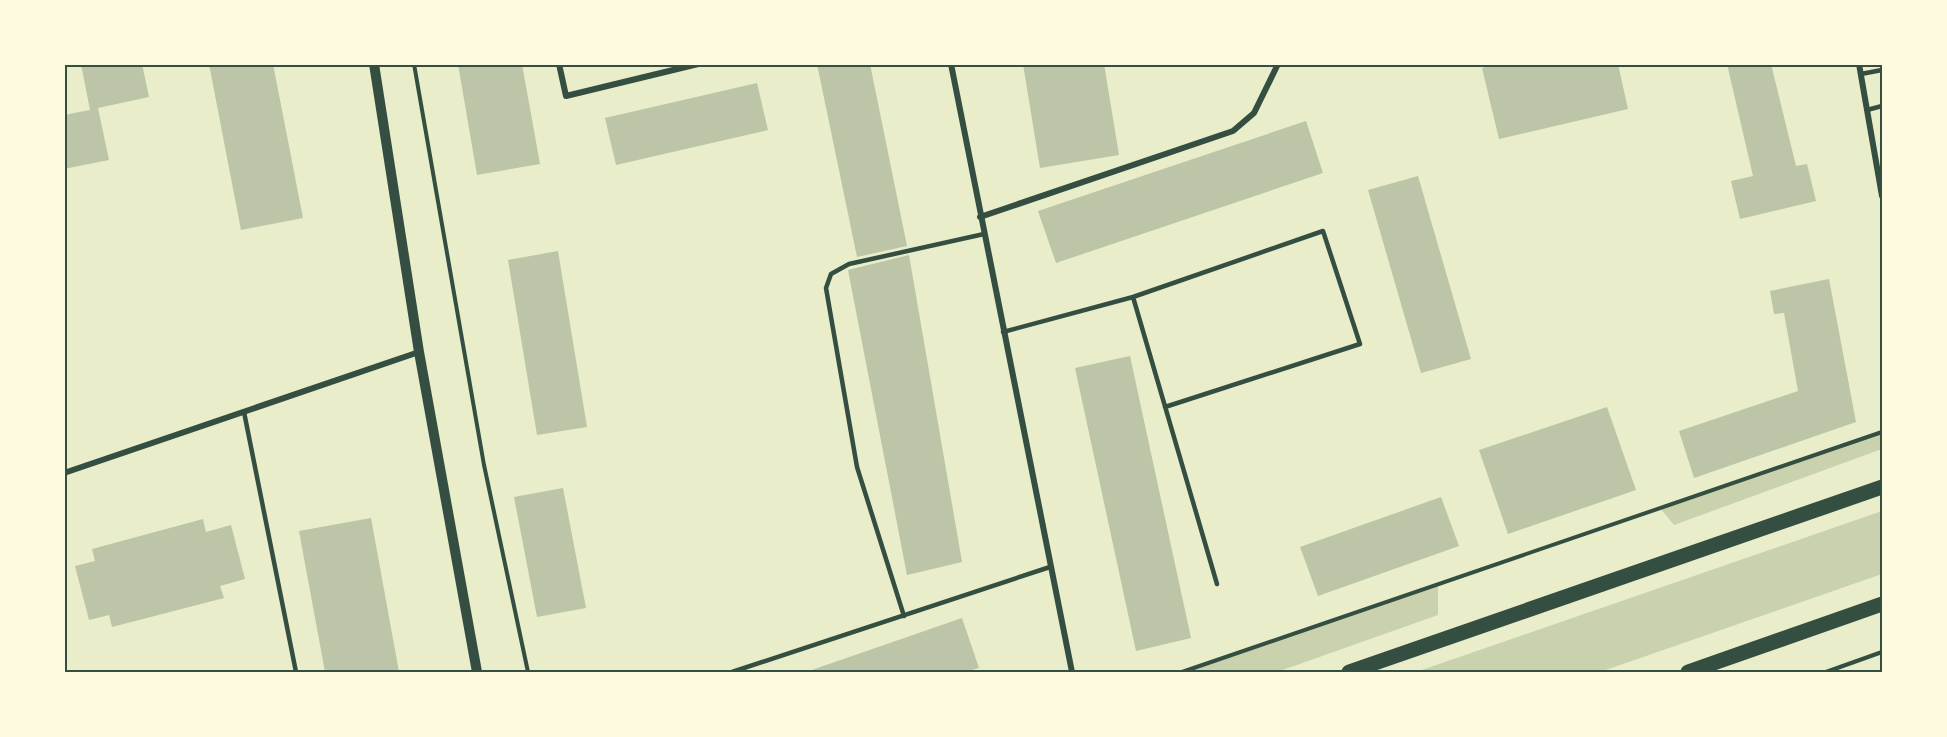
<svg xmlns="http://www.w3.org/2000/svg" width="1947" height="737" font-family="'DM Sans',sans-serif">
<rect width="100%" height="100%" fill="#e9edc9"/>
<path fill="#cad2ad" d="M1882,432V449L1674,525L1660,508Z
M1882,511V574L1600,672H1416Z
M1438,584V615L1277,672H1182Z"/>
<path fill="#bcc5a7" d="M81,64H142L149,97L98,108L109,160L64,169V115L90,110Z
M209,64H273L303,218L241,230Z
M458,64H522L540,164L477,175Z
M817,64H870L907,246L857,257Z
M1023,64H1104L1119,155L1040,168Z
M1496,64H1618L1628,109L1499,139L1482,68Z
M1727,64H1771L1796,166L1807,164L1816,201L1740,219L1731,181L1753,176Z
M757,83L768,130L616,165L605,118Z
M1306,121L1323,173L1056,263L1038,211Z
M1418,176L1471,359L1421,373L1368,190Z
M558,251L587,427L537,435L508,260Z
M909,255L962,562L907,575L848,270Z
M1829,279L1856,422L1694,478L1679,431L1798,391L1784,313L1774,314L1770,291Z
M1130,356L1191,638L1136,651L1075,368Z
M1607,407L1636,490L1508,534L1479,450Z
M563,488L586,608L537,617L514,497Z
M1441,497L1459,546L1318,596L1300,547Z
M371,518L399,672H325L299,531Z
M203,519L206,532L231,525L245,579L220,586L224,598L112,627L109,615L89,620L75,566L95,561L92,549Z
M962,618L979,668L965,672H806Z"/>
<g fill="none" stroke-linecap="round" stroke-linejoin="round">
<path stroke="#344e41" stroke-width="4" d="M414,64L484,465L528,672
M1182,672L1882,432
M1826,672L1882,652"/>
<path stroke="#344e41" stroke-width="4.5" d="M1861,74L1882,70
M1867,110L1882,106
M1133,297L1217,584
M1003,332L1133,297L1323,231L1360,344L1165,407
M244,412L296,672
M904,616L857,467L826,288L831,274L849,264L984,234
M732,672L1050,567"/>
<path stroke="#344e41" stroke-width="6" d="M559,64L566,96L698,64
M951,64L1072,672
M1859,64L1882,196
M980,217L1233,131L1254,113L1278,64
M64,473L419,352"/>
<path stroke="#344e41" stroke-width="10" d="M374,64L419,352L477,672"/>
<path stroke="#344e41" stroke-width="15" d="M1349,672L1882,487
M1688,672L1882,604"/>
</g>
<rect width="1947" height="737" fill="none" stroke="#fefae0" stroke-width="132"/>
<rect x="66" y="66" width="1815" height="605" fill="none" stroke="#344e41" stroke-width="2"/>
</svg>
